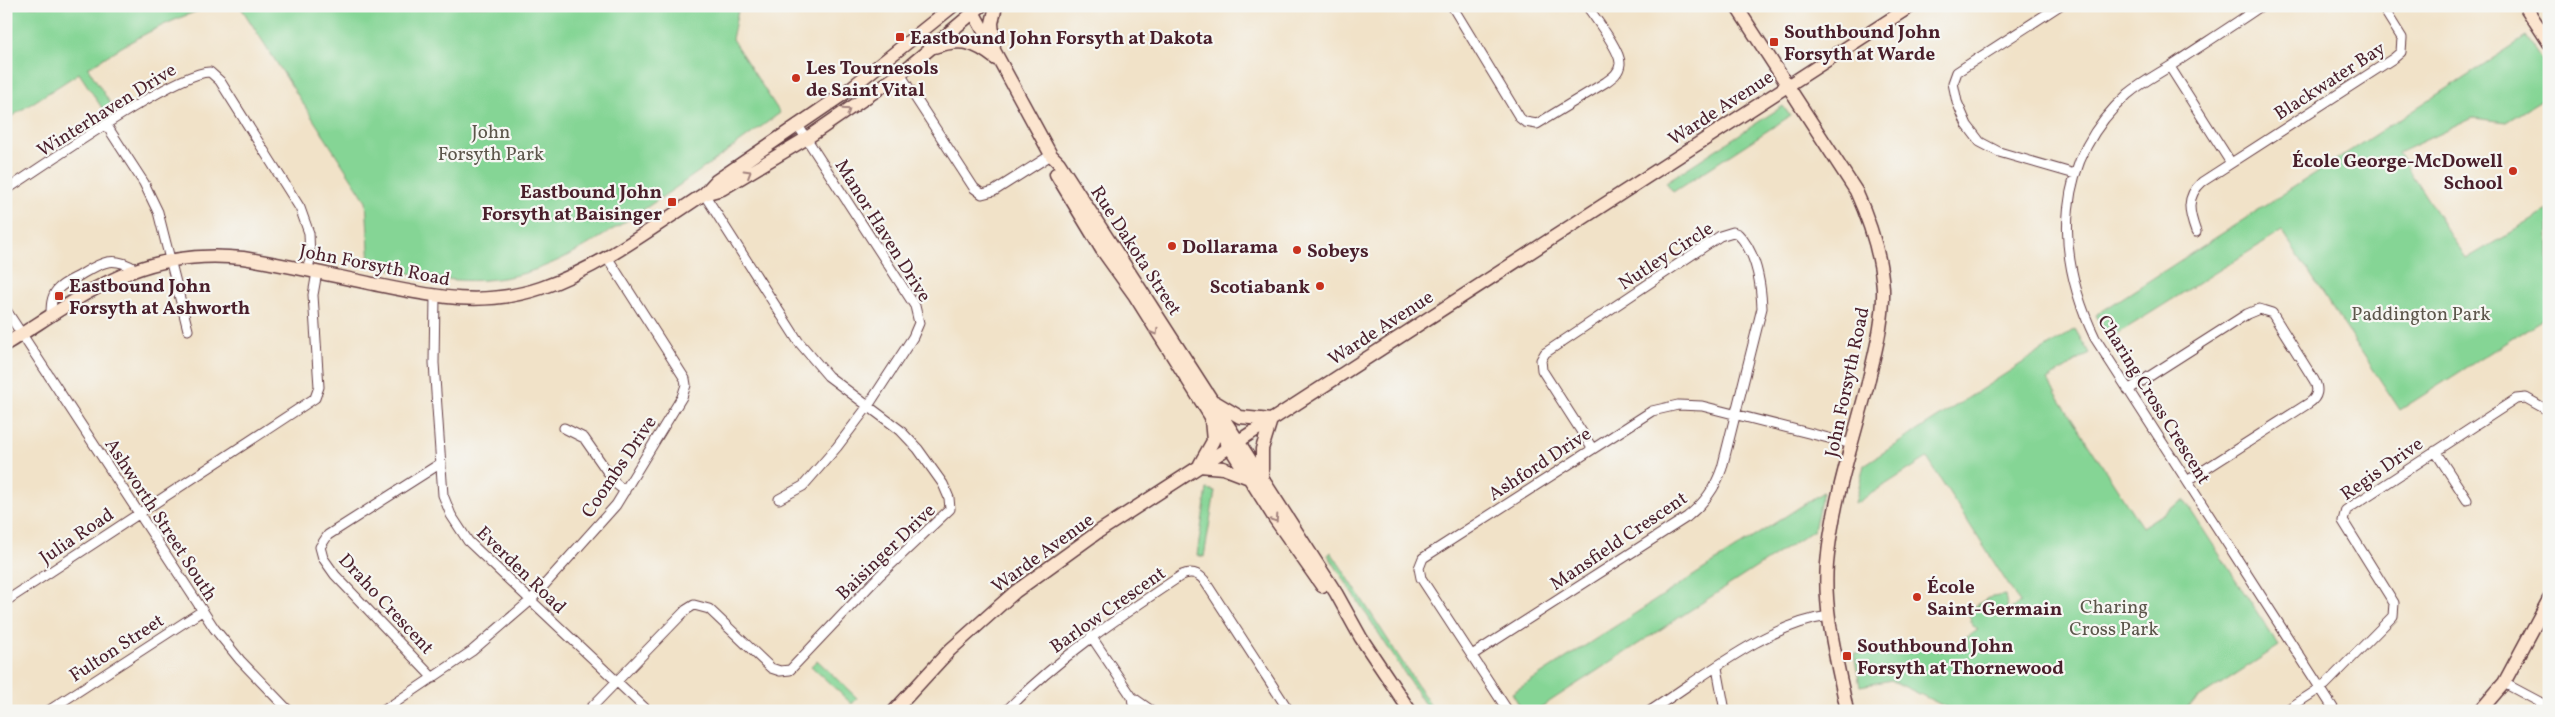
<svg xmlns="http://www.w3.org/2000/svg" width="2555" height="717" font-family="Vollkorn,serif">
<rect width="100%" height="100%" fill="#f6f6f2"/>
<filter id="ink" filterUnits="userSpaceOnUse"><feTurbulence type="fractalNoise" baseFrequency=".02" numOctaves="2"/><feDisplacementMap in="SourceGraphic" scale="10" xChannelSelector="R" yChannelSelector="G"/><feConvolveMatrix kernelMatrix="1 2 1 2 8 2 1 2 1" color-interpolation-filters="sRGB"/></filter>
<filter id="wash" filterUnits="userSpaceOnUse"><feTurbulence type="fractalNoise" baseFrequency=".0096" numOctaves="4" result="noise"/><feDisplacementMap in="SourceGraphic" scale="20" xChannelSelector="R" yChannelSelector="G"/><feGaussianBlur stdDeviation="1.12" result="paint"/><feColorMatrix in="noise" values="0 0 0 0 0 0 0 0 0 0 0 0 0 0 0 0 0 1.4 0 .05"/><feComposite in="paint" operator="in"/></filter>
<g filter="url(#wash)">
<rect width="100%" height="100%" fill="#f1e2c8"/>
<path fill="#85d595" stroke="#687a60" d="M6,6H212C168,20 127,42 88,68L112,106L104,111L79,73L6,120Z
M240,6H739L732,39L780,113C732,148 684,183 634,216C587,246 543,276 486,280C447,283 409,273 370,265L366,201Z
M2526,37L2549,72V96L2507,122L2473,118L2398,153L2466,259L2549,210V315L2400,410L2282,231L2109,339L2096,315Z
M1783,106L1790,116L1673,192L1666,182Z
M2075,329L2089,353L2047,380L2142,527L2184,500L2279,646L2179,711H1954L1891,680L1860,686L1854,654L1958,643L1978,630L1972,626L1968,610L1988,598L2005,595L2008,611L2020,603L1927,458L1855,504L1864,465Z
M1207,489L1215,491L1204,557L1197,555Z
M1823,492L1814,530L1535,711H1523L1512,693Z
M1331,552L1339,564L1434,711H1429L1328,555Z
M817,660L857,698L852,704L811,666Z"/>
</g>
<g filter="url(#ink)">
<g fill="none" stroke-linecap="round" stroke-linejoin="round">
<defs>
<path id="street" d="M1452,6L1520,118L1525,122L1537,124L1606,82C1613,77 1619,73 1620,64C1621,51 1595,18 1587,6
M2059,6L1957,72L1953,83L1957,102L1967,125L1980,142L1999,152L2075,174
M2261,6C2232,26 2202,45 2172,65C2158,74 2141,83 2128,94C2054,160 2054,253 2095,338L2335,711
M2170,67L2231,163
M900,74L974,188L982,194L994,191L1051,155
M107,126L144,183L158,212L188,330
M6,190C42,167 177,71 210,72L220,81L300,208L309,233L310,260L307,271
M2196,232C2189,213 2185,197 2202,182L2394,58L2401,52L2402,38L2382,6
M435,297L434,363L442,481L443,495L451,515L468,541L648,711
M6,310L214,628L240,660L289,711
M51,316C51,307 51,297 57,290C62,284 71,280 77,277C99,264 111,254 135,269
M2128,390L2247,314L2259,309L2272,313L2314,380C2319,389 2318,397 2309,403L2187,481
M564,428L584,438L616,484L625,491
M2435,451L2467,500
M779,499L803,486L837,447L868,406L913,337L919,323L915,306L797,124
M6,601L315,398L319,387L313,295L317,272
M1091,636L1132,697L1134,711
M1472,655L1687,517C1704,503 1715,489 1722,468L1762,308C1761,284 1756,252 1738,234L1733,232L1720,236L1545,353L1541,360L1542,370L1592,448
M1717,668L1725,711
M433,678L335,575L323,558L320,547L328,535L441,463
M2504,683L2549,707
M1132,697L1152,711
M48,711L202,611
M383,711L472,651L530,601L616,505L682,397L686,385L685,379L607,257
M588,711L686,610L694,605L709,609L771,668L780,671L790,670L880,575L950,509L949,498L943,484L918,449L900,430L828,376L798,341L704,194
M1006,711C1059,657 1119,617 1182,575C1190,571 1198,573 1204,580L1289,711
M1508,711L1421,578L1419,568L1423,558L1652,411L1678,405L1702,406L1852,444
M1650,711C1703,677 1767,624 1829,616
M2285,711L2325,685L2393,616L2394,603L2343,521L2346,510L2516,399L2526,398L2549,411"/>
<path id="secondary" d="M970,6L1051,155L1059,163L1336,593L1361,638L1410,711
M1736,6L1856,191C1870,222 1881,255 1883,289C1884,321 1875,352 1868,383C1853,442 1832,503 1827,564C1823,613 1838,664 1847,711
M2525,6L2549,43
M994,46L992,23L996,6
M934,47C961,38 973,41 996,59
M1056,174L1102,250L1135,296L1275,519L1322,586
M704,194L722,189L807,138L900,74L981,6
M6,344C88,293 140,247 243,258C287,265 330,275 373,284C431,296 482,308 541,288C600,268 652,228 704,194L716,181L842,95L953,6
M1215,402L1240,417L1271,420
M1200,464L1213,441L1211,420
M1199,466L1223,468L1249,478
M1262,479V449L1271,420
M894,711L950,650L1015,592L1098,532L1911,6
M2480,711L2504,683L2549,599"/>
</defs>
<use href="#street" stroke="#633c43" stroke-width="11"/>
<use href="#secondary" stroke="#633c43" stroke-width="15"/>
<use href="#street" stroke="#fff" stroke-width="9"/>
<use href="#secondary" stroke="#fce5cf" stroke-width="12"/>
</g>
<defs><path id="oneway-chevron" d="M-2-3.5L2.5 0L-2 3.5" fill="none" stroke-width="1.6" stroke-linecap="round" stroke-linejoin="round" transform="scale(1.25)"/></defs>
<g stroke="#a3827d">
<use href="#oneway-chevron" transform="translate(847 111) rotate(-34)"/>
<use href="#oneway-chevron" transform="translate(748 173) rotate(-31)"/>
<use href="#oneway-chevron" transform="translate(1155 332) rotate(60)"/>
<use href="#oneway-chevron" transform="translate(1275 519) rotate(57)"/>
</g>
</g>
<g fill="#c8321e" stroke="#f6f6f2" stroke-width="2">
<rect x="895" y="32" width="10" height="10" rx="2.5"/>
<rect x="1769" y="37" width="10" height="10" rx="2.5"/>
<circle cx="796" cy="78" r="5"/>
<circle cx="2513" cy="171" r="5"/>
<rect x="667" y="197" width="10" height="10" rx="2.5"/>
<circle cx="1172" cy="246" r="5"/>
<circle cx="1297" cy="250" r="5"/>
<circle cx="1320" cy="286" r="5"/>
<rect x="54" y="291" width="10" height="10" rx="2.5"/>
<circle cx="1917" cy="597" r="5"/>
<rect x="1842" y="651" width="10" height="10" rx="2.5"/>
</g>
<g text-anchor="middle" stroke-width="4.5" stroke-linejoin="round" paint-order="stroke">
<g font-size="19" font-weight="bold" fill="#4a1f2b" stroke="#f6f6f2" text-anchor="start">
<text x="1784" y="38">Southbound John<tspan x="1784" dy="22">Forsyth at Warde</tspan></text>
<text x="910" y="44">Eastbound John Forsyth at Dakota</text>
<text x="806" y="74">Les Tournesols<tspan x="806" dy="22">de Saint Vital</tspan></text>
<text x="2503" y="167" text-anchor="end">École George-McDowell<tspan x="2503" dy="22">School</tspan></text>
<text x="662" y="198" text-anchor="end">Eastbound John<tspan x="662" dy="22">Forsyth at Baisinger</tspan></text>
<text x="1182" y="253">Dollarama</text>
<text x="1307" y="257">Sobeys</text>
<text x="69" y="292">Eastbound John<tspan x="69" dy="22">Forsyth at Ashworth</tspan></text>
<text x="1310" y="293" text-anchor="end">Scotiabank</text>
<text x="1927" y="593">École<tspan x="1927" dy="22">Saint-Germain</tspan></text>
<text x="1857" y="652">Southbound John<tspan x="1857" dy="22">Forsyth at Thornewood</tspan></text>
</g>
<g font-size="19" fill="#4a1f2b" stroke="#f6f6f2">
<text transform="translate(2329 80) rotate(-33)" y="7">Blackwater Bay</text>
<text transform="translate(1720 107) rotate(-33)" y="7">Warde Avenue</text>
<text transform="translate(106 109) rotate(-32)" y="7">Winterhaven Drive</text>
<text transform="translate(884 230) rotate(58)" y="7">Manor Haven Drive</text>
<text transform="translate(1137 250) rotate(57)" y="7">Rue Dakota Street</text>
<text transform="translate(1665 255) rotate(-33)" y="7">Nutley Circle</text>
<text transform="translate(375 264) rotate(11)" y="7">John Forsyth Road</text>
<text transform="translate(1380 327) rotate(-33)" y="7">Warde Avenue</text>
<text transform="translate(1846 382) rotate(-78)" y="7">John Forsyth Road</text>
<text transform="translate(2155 399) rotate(58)" y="7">Charing Cross Crescent</text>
<text transform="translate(1539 463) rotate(-33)" y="7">Ashford Drive</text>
<text transform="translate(618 466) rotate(-56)" y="7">Coombs Drive</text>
<text transform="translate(2381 468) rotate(-35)" y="7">Regis Drive</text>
<text transform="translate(162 519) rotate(57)" y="7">Ashworth Street South</text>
<text transform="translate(76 535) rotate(-34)" y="7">Julia Road</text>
<text transform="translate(1618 540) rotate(-34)" y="7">Mansfield Crescent</text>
<text transform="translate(885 551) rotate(-44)" y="7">Baisinger Drive</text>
<text transform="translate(1042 552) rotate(-36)" y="7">Warde Avenue</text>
<text transform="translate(522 569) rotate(44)" y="7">Everden Road</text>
<text transform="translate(387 603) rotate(47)" y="7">Draho Crescent</text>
<text transform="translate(1107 609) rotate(-35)" y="7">Barlow Crescent</text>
<text transform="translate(116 647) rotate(-33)" y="7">Fulton Street</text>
</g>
<g font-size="19" fill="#5c564b" stroke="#f6f6f2">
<text x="491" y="138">John<tspan x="491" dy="22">Forsyth Park</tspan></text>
<text x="2421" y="320">Paddington Park</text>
<text x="2114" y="613">Charing<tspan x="2114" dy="22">Cross Park</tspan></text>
</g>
</g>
<rect width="2555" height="717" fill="none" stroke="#f6f6f2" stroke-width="25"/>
</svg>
